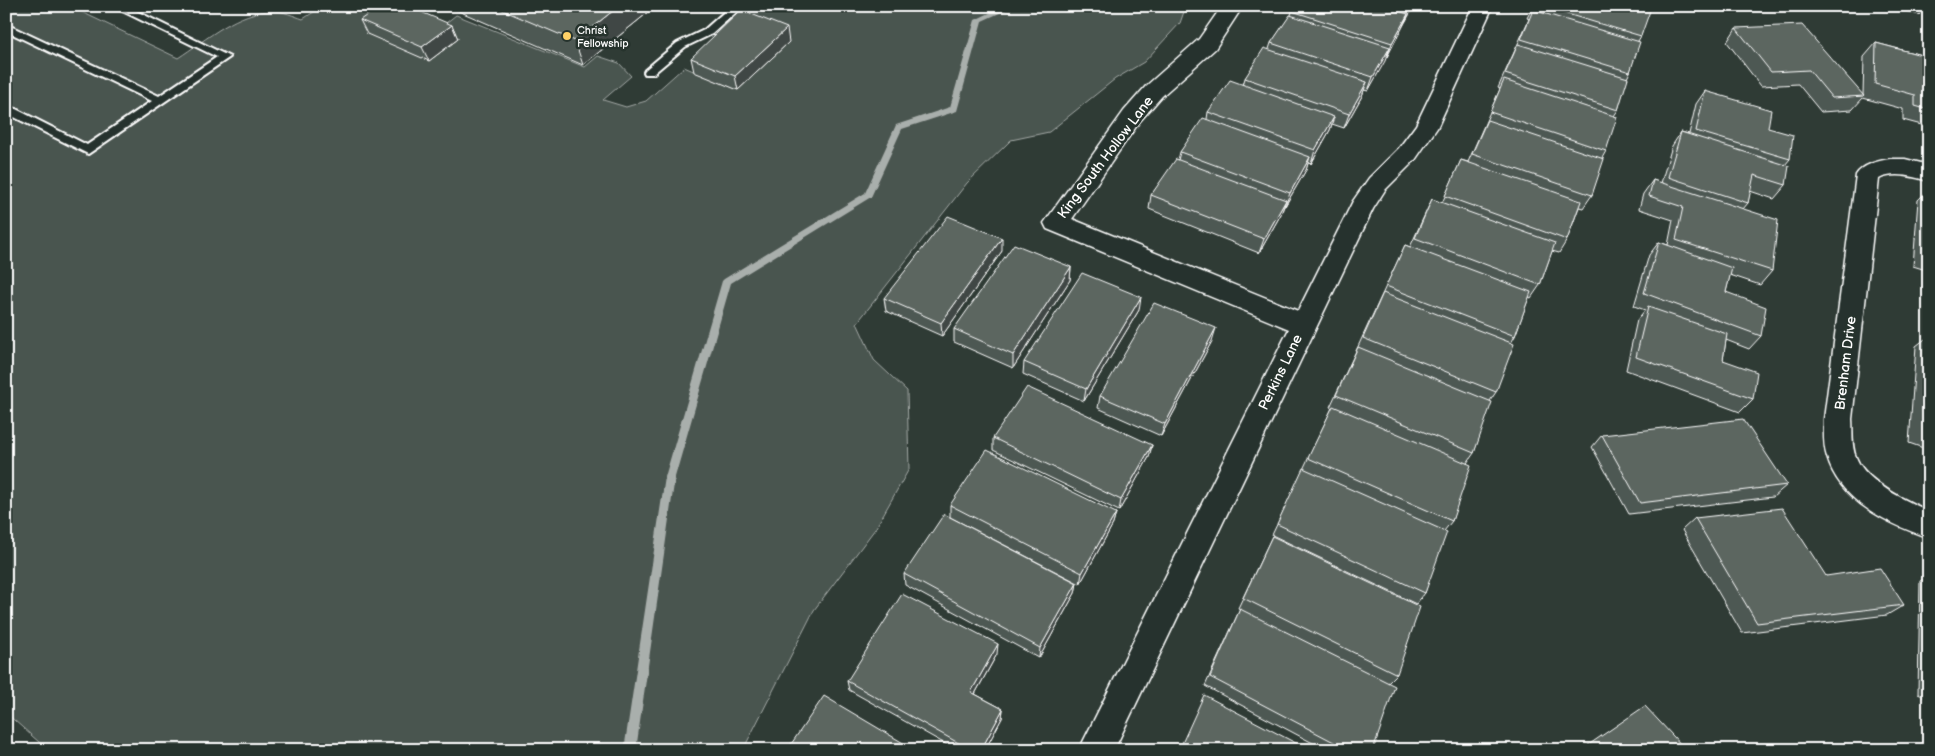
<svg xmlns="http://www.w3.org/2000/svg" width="1935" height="756" font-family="'Balsamiq Sans',sans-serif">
<rect width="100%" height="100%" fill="#2f3b35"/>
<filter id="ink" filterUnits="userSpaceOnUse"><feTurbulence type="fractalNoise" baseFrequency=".02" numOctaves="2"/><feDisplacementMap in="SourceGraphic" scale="10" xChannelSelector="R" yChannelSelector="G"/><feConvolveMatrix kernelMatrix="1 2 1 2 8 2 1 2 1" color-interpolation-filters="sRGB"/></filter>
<g filter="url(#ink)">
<path fill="#4a544f" stroke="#a4aaa7" d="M6,6H69L178,58C206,40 238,10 274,11C283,11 294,16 303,19L323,6H401L437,30L456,15L585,67L598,56L619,63L631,76L603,100L626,107L646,101L684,67L738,90L699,55L755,6H1186L1180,23L1144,62L1115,79L1049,132L1011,140L967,183L857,323L874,360L907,391L909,469L875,529L814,610L743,750H48L6,713Z"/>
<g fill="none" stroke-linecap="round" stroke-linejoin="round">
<path fill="#a9afac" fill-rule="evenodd" d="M1004,6H1015L982,21L957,111L902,129L871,197L731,283L675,477L636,750H624L665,477L722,281L724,279L865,193L896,125L950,107L975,20Z"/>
<defs>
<path id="lane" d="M112,6H126L230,57L88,154L6,113V104L87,145L152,101L6,31V24L159,96L217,57Z
M731,6H743L712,34L685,47L653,74H645L644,72L645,70L677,43L704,30Z"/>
<path id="street" d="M1222,6H1243L1215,49L1162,96L1140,121L1072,219L1298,311L1353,201L1369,178L1399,148L1416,125L1473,6H1493L1437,128L1415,160L1385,190L1373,209L1114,750H1079L1289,329L1047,229L1044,223L1124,111L1146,86L1199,39Z
M1890,159H1905L1929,165V181C1913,177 1894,171 1879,179L1852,419C1853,431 1851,446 1856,457C1865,482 1906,501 1929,511V538C1889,524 1840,502 1827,457C1823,445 1824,432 1824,419L1856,175C1863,164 1878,161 1890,159Z"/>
</defs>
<use href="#lane" stroke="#fff" stroke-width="4"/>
<use href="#street" stroke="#fff" stroke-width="3"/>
<use href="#lane" fill="#26332d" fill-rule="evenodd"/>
<use href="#street" fill="#26332d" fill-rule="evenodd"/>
</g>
<path fill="#4e5853" stroke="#fff" d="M447,6H656L583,65Z
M1295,6H1414L1368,91L1364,90L1362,96L1344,128L1332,124L1330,130L1311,164L1308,163L1306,170L1285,206H1284L1281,214L1259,253L1149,209L1151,195L1178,160L1180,152L1207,119L1208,112L1243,85L1245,78L1269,49L1271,43L1291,15L1292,11Z
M1533,6H1649L1641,36L1638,41L1630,72L1627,78L1618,110L1614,116L1606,151L1602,158L1592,195L1583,208L1579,207L1567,240L1559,253L1552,251L1540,285L1531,298L1529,297L1515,336L1511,343L1496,392L1490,401L1474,453L1467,463L1452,521L1444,531L1425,593L1416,604L1272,535L1332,408L1330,407L1405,245L1410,247L1432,199L1442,203L1461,160L1468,162L1500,89L1498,88L1529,19L1527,18Z
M1887,6H1926L1919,15Z
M360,20L452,25L458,39L429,61L367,34Z
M1736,28L1863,95L1864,57L1876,43L1929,57V127L1903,120V109L1863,98L1852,110L1821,112L1798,84L1761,86L1727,42Z
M789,42L738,90L694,72L691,58Z
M1705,91L1768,128L1790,159L1785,165L1786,185L1774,199L1750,191L1748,203L1743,209L1772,271L1760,285L1730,275L1726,292L1761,336L1749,349L1726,340L1723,360L1753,399L1740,412L1626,370L1637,320L1645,310L1634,306L1649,255L1659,242L1668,245L1673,220L1639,209L1643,194L1653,180L1661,183L1672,146L1681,132L1689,134L1696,104Z
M1929,189V271L1913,266L1918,200Z
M1002,251L942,336L886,311L884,298Z
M1071,267L1070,280L1013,368L954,342V329Z
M1139,310L1084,401L1023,374L1024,362Z
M1929,336V450L1909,443L1916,346Z
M1212,341L1161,436L1098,408L1100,396Z
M1602,435L1787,485L1773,497L1629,514L1592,447Z
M993,438L1152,445L1149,457L1119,511L993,450Z
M950,505L1116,513L1113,524L1080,584L950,517Z
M1695,518L1826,576L1904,605L1887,615L1742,633L1682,530Z
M1272,536L1397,674L1388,683L1373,750H1326L1205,686L1240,609L1238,608Z
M904,574L1077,583L1075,593L1039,658L905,585Z
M1929,576V699L1918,694L1920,581Z
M997,654L975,694L1003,709L1002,718L985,750H956L849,690L847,681Z"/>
<path fill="#404744" stroke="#fff" d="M619,6H656L583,65L575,41Z
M1411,6H1414L1405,22L1410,8Z
M1408,14L1402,28L1387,57L1392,43Z
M452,25L458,39L429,61L422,47Z
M787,28L789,42L738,90L735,76Z
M1390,47L1385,61L1368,91L1373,77Z
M1367,82L1362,96L1344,128L1349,114Z
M1334,117L1330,130L1311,164L1315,150Z
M1310,157L1306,170L1285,206L1290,193Z
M1286,200L1281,214L1259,253L1264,239Z
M1002,238V251L942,336L941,323Z
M1071,267L1070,280L1013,368V355Z
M1141,297L1139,310L1084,401L1086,389Z
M1216,328L1212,341L1161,436L1165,424Z
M1152,445L1149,457L1119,511L1121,500Z
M1116,513L1113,524L1080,584L1082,573Z
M1077,583L1075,593L1039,658L1040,648Z
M998,644L997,654L971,701V692Z
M1003,709L1002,718L985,750H981Z"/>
<path fill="#5b6661" stroke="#fff" d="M380,6H407L452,25L422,47L360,20Z
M493,6H619L575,41Z
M1295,6H1382L1408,14L1392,43L1292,11Z
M1403,6H1411L1410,8Z
M1540,6H1644L1651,8L1641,36Z
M741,10L787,28L735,76L691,58Z
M1533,10L1640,42L1630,72L1521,39Z
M1290,15L1390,47L1373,77L1271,43Z
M1802,25L1864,96L1832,98L1809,70L1771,72L1736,28Z
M1876,43L1929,57V110L1915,106V95L1875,84Z
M1518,44L1628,78L1618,110L1505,74Z
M1264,48L1367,82L1349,114L1245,78Z
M1230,80L1334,117L1315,150L1208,112Z
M1504,80L1617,117L1606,151L1490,112Z
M1705,91L1771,110L1768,128L1793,135L1790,159L1696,131Z
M1203,118L1310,157L1290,193L1180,152Z
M1487,120L1604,159L1592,195L1472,154Z
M1681,132L1789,166L1786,185L1754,175L1748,203L1668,177Z
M1176,159L1286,200L1264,239L1151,195Z
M1461,160L1581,201L1567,240L1445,196Z
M1653,180L1778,220L1772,271L1676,240L1683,207L1649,196Z
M1432,199L1555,243L1540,285L1415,238Z
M948,216L1002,238L941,323L884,298Z
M1929,226V253L1927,252Z
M1659,242L1732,268L1726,292L1766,307L1761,336L1644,293Z
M1014,244L1071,267L1013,355L954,329Z
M1405,245L1531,292L1515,336L1386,286Z
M1082,273L1141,297L1086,389L1024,362Z
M1383,293L1514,344L1496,392L1363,338Z
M1154,303L1216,328L1165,424L1100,396Z
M1648,307L1727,334L1723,360L1757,372L1753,399L1636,357Z
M1358,347L1492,402L1474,453L1336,395Z
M1929,373V432L1925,431Z
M1027,387L1152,445L1121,500L993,438Z
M1333,406L1471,465L1452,521L1308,458Z
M1743,419L1787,485L1640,503L1602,435Z
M987,450L1116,513L1082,573L950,505Z
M1303,468L1447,532L1425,593L1277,524Z
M1782,508L1826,576L1880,568L1904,605L1757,623L1695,518Z
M944,514L1077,583L1040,648L904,574Z
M1272,536L1420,607L1397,674L1243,598Z
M902,594L998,644L971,692L1003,709L981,750H971L847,681Z
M1240,609L1395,686L1373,750H1349L1210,677Z
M1204,695L1309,750H1179Z
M824,696L915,750H787Z
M1645,706L1686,750H1581Z"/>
</g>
<circle fill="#ffd166" stroke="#26332d" stroke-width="2" cx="567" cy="36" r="5"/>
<g text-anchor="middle" stroke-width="5" stroke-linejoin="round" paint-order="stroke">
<g font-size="11" fill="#fff" stroke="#26332d" text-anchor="start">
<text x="577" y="34">Christ<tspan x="577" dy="13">Fellowship</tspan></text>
</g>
<g font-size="14" fill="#fff" stroke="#26332d">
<text transform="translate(1105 157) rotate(-53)" y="5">King South Hollow Lane</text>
<text transform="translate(1845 363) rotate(-83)" y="5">Brenham Drive</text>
<text transform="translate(1280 372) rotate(-64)" y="5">Perkins Lane</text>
</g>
</g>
<rect width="1935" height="756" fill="none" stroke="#26332d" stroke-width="25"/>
<rect x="12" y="12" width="1910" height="731" fill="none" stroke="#fff" stroke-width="2" filter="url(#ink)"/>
</svg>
